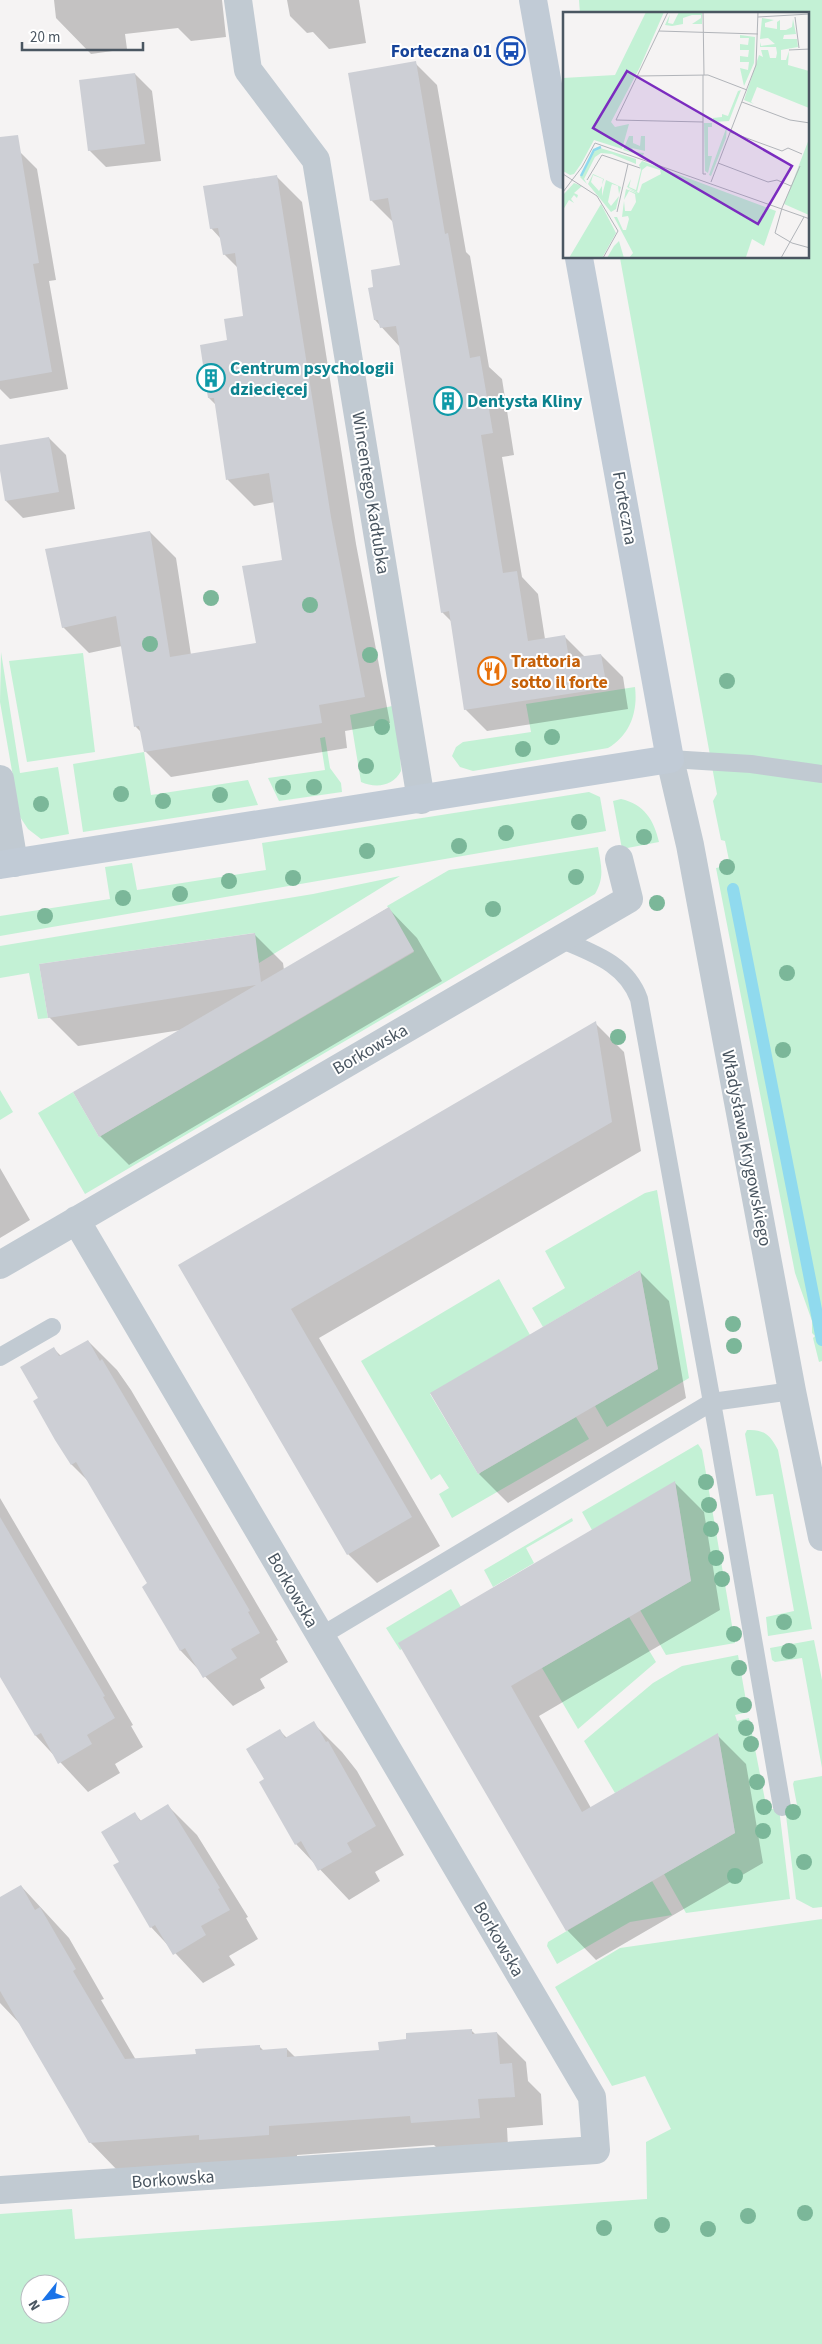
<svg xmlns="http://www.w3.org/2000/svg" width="822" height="2344" font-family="'Source Sans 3',sans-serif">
<rect width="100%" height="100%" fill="#f5f3f3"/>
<path fill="#c3f1d5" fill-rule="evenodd" d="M579,0H822V1361L819,1362L813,1338L815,1336L812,1333V1321L795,1273L716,868L730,865L725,841L721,840L713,801L717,794L620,258H808V14H580Z
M1,652L20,773L58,767L69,834L41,839L28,829L20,817L0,702Z
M83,653L95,752L27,762L9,661Z
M635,687C638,712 630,735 608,748L473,771L460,767L452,756L456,747L463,742L531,732L526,704Z
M397,705L401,771C393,787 375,788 361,782L350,715Z
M325,737L330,768L341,783L342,792L279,801L268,778L325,770L320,738Z
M144,752L151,795L248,780L258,805L83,832L73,764Z
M589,792L600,797L606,831L0,936V916L110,899L105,867L132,863L137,890L266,870L262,843Z
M621,799C644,804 654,820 659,842L622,849L613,801Z
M598,847C601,865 605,877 595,894L85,1194L38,1113L73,1092L99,1137L414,952L387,906L449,870Z
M400,876L259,963L254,933L39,964L48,1018L38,1019L29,973L0,978V946L313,894Z
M0,1090L13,1112L0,1120Z
M657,1190L689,1378L607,1427L595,1406L658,1369L640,1270L543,1327L532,1308L565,1288L545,1251L645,1193Z
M499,1279L530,1335L430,1394L478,1474L576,1417L589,1439L452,1518L439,1494L449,1488L440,1474L431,1480L361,1361Z
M747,1430C764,1429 770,1435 778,1450L812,1629L768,1636L766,1617L794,1611L773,1494L756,1496L745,1434Z
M698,1444L702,1450L735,1643L666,1655L640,1610L691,1581L675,1482L592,1530L582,1512Z
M572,1518L573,1521L526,1548L534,1563L493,1587L484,1570Z
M451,1589L461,1607L399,1643L402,1649L400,1650L386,1628Z
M629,1617L656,1662L578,1729L542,1668Z
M814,1640L822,1680V1768L802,1658L775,1662L772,1660L770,1648Z
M738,1655L748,1712L735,1715L737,1721L749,1718L767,1810L779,1808L790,1899L686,1913L664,1874L735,1833L718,1734L615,1793L584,1741L653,1683L682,1666Z
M822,1776V1907L813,1908L796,1899L785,1807L797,1805L793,1784L794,1781Z
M652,1881L672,1915L630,1922L557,1964L547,1946L548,1942Z
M822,1919V2344H0V2214L72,2209L75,2239L647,2199L646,2142L671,2129L645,2076L612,2086L555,1987L620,1948ZM30,2284H60V2314H30Z"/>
<path fill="#0003" d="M54,0H222L226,37L191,41L178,28L125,34L127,49L91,54L56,18Z
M287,0H359L366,43L329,49L313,32L307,33L290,16Z
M415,63L437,85L466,252L470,256L489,367L502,379L514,455L502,457L522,577L538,594L545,639L565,637L585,657L601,655L623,677L628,709L487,731L465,709L452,622L442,612L400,347L375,320V288L402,266L394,223L371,200Z
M135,74L152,91L161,161L106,167L89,150Z
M20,152L37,169L56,280L49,281L68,389L10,399L0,389V156Z
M276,176L302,202L356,544L390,723L345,731L347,748L171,777L145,751L142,733L136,727L122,646L89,653L63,627L150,532L176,558L191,655L258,644L284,561L275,502L254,506L228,480L216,405L209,398L229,341L244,317L238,268L224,254L221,239L211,228Z
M49,438L66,455L75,509L23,518L6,501L0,463V446Z
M388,908L417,938L442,981L129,1165L100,1136L181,1030L78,1046L49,1017L254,934L283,963L284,970Z
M595,1023L624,1052L641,1151L319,1338L440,1546L377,1583L348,1554L180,1265Z
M0,1168L30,1220L0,1238Z
M640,1272L669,1301L686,1398L508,1503L479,1474Z
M88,1341L117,1370L131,1390L278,1640L276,1641L288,1662L260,1679L265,1688L233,1706L181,1651L143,1587L149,1584L89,1482L72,1465L56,1439L40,1398L54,1349L62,1357Z
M675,1483L704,1512L720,1610L539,1716L591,1808L717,1735L746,1764L763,1863L596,1960L567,1930L400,1643Z
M0,1498L133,1725L131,1726L143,1747L115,1764L120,1773L88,1792L36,1736L0,1673Z
M313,1723L342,1752L357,1771L404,1855L375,1872L380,1881L349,1900L296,1844L265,1780L280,1731L287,1738Z
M168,1806L197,1835L248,1917L246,1918L258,1939L229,1956L235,1965L203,1983L151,1927L120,1863L135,1814L142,1822Z
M21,1886L69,1938L104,1999L101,2000L136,2060L197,2055L259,2046L264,2051L287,2049L295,2057L380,2051L471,2030L476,2035L497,2033L526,2062L528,2081L541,2094L543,2125L507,2128L508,2147L441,2152L434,2145L297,2155L298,2164L119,2172L90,2142L22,2026L0,2003V1898Z"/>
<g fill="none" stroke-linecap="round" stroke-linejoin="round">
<path stroke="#90daee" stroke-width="12" d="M733,889L822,1340"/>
</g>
<path fill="#cdcfd5" d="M416,61L445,234L448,233L470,358L480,356L493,433L481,435L503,573L517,571L528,641L565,635L569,658L601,654L607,688L464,710L449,611L441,613L396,326L380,328L378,320H374L368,288L373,287L371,270L400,265L388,198L370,201L348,73Z
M135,73L145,144L88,151L79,80Z
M18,135L39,263L33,264L52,372L0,381V137Z
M277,175L331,517L365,697L319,705L322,723L144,752L139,726L134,727L116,616L62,628L45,549L150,531L170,657L256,643L242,566L282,560L269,473L226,480L214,398H208L200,345L227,340L224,319L243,316L235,253L223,255L218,228L210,229L203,186Z
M49,437L59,492L5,501L0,471V445Z
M389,907L414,951L99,1137L73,1092L256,985L48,1018L39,964L255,933L261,982Z
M596,1021L612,1122L291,1309L412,1517L347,1555L178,1265Z
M640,1270L658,1369L478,1474L430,1393Z
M88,1340L100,1361L102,1359L140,1423L250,1611L248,1612L260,1633L231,1649L237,1658L203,1678L185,1648L180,1651L142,1587L147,1583L76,1462L71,1465L55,1440L33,1401L38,1398L20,1367L54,1347L59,1356Z
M675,1481L691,1581L511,1686L582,1812L718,1733L735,1833L566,1931L398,1643Z
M0,1517L105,1696L103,1697L115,1718L87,1735L92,1744L58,1764L41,1733L35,1736L0,1677Z
M314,1721L326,1742L328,1741L376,1826L347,1843L352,1852L318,1871L301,1841L295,1845L259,1782L264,1779L246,1749L280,1729L285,1738Z
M168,1804L220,1888L218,1889L230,1910L201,1926L206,1935L173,1955L155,1925L150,1928L136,1904L113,1865L119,1862L101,1832L135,1812L140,1821Z
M21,1885L35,1910L40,1907L76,1969L73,1971L125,2059L196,2054L195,2049L260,2045V2050L287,2048V2057L379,2050L378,2042L406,2039V2033L472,2029V2034L497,2032L500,2064L512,2063L515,2097L478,2099L480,2118L411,2123L410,2116L269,2126V2135L199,2140V2135L89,2143L0,1991V1897Z"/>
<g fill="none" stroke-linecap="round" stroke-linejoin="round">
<path stroke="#c1cad2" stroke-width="18" d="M670,759L751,764L822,774
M560,939C592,953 626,963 639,999L717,1430L782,1807
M0,1357L52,1327
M321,1636L712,1402L792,1391"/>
<path stroke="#c1cad2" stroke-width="28" d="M238,0L248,70L316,160L421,800
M670,759L690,845L792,1391L822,1537
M0,779L14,863
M0,1265L629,899L619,859
M0,2190L596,2150L592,2097L76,1220"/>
<path stroke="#c1cbd6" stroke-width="28" d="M533,0L564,175
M0,865L670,759L579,258"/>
</g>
<g fill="#7bb799">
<circle cx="211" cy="598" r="8"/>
<circle cx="310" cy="605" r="8"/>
<circle cx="150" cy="644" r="8"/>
<circle cx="370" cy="655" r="8"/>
<circle cx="727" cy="681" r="8"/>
<circle cx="382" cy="727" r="8"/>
<circle cx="552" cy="737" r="8"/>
<circle cx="523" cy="749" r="8"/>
<circle cx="366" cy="766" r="8"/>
<circle cx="283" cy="787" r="8"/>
<circle cx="314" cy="787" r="8"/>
<circle cx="121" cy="794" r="8"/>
<circle cx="220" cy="795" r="8"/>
<circle cx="163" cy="801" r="8"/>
<circle cx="41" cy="804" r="8"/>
<circle cx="579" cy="822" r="8"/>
<circle cx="506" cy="833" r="8"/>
<circle cx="644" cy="837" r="8"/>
<circle cx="459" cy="846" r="8"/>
<circle cx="367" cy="851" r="8"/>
<circle cx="727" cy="867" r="8"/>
<circle cx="576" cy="877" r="8"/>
<circle cx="293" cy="878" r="8"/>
<circle cx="229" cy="881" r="8"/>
<circle cx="180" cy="894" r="8"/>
<circle cx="123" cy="898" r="8"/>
<circle cx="657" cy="903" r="8"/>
<circle cx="493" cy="909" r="8"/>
<circle cx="45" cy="916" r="8"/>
<circle cx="787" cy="973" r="8"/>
<circle cx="618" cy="1037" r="8"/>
<circle cx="783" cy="1050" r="8"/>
<circle cx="733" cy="1324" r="8"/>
<circle cx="734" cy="1346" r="8"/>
<circle cx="706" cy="1482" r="8"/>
<circle cx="709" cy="1505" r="8"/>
<circle cx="711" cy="1529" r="8"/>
<circle cx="716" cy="1558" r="8"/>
<circle cx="722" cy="1579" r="8"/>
<circle cx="784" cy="1622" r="8"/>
<circle cx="734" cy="1634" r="8"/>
<circle cx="789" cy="1651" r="8"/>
<circle cx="739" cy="1668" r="8"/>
<circle cx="744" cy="1705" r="8"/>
<circle cx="746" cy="1728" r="8"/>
<circle cx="751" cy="1744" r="8"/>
<circle cx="757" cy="1782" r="8"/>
<circle cx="764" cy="1807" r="8"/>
<circle cx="793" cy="1812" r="8"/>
<circle cx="763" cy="1831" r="8"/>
<circle cx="804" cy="1862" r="8"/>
<circle cx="735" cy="1876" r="8"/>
<circle cx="805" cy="2213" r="8"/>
<circle cx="748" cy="2216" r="8"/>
<circle cx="662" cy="2225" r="8"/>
<circle cx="604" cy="2228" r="8"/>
<circle cx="708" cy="2229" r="8"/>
</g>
<defs>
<symbol id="bus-ring" viewBox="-11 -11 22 22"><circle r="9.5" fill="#fff" stroke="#1a4fb4" stroke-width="1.5"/><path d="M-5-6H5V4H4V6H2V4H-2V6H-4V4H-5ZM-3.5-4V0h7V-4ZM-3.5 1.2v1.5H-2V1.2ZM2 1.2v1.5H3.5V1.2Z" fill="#1a4fb4"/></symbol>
<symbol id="building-ring" viewBox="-11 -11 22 22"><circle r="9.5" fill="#fff" stroke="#0f9aa8" stroke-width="1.5"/><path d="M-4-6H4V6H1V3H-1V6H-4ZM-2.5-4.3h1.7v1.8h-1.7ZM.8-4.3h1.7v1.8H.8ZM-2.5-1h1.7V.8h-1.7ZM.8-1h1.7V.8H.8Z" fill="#0f9aa8"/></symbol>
<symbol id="restaurant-ring" viewBox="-11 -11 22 22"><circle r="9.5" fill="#fff" stroke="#e8710a" stroke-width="1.5"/><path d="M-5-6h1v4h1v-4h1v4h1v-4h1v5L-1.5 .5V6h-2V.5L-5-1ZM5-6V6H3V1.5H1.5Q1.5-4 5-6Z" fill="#e8710a"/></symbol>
</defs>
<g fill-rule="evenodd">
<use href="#bus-ring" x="495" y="35" width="32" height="32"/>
<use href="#building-ring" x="195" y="362" width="32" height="32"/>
<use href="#building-ring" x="432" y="385" width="32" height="32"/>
<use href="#restaurant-ring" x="476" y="655" width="32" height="32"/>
</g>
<g text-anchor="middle" stroke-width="4" stroke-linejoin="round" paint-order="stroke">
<g font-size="18" font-weight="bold" fill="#164399" stroke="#fff" text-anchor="end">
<text x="492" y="57">Forteczna 01</text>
</g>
<g font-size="18" font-weight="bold" fill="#0d838f" stroke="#fff" text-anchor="start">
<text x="230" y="374">Centrum psychologii<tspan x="230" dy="21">dziecięcej</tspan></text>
<text x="467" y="407">Dentysta Kliny</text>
</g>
<g font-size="18" fill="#4a5661" stroke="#fff">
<text transform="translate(371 493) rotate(81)" y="6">Wincentego Kadłubka</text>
<text transform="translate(625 508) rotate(80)" y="6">Forteczna</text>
<text transform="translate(370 1049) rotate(-30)" y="6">Borkowska</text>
<text transform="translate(747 1148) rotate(79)" y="6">Władysława Krygowskiego</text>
<text transform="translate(293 1590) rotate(60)" y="6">Borkowska</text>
<text transform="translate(499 1939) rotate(60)" y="6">Borkowska</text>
<text transform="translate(173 2179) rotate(-4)" y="6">Borkowska</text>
</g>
<g font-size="18" font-weight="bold" fill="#c56008" stroke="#fff" text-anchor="start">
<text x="511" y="667">Trattoria<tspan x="511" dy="21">sotto il forte</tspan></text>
</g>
</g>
<g transform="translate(563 12)">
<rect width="246" height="246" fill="#f5f3f3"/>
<path d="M83,0H101L77,55L48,110L52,115L66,112L59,137L31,128L18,152L11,162L7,163L0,159V66L52,63ZM116,0H139V12H129L138,6V3H129L120,6V12L109,14L102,13L107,2L105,11L110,12ZM199,6L211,8L202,11V15L214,17V10L217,8V18H223L229,15L230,7L233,22L221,23L220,27H234L235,35L218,38V48H223L226,39L225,53L246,59V96L194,75L188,90L191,92L181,88L196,43L200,45L198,38H205L207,46H213L214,41L213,35H197V30L198,34L212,32L205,26L197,27ZM177,23L192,25L191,51L181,74L177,56L185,58L186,50H177V44L185,45L186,38H177V32L185,33L186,26H177ZM178,78L166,109L150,110V106L159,105V102L165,104L175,79ZM141,111H149V115H145V144H149L145,161L142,159ZM164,114L163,126L148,164L146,163ZM66,124H70V131L77,134L78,124H82V139L69,136L71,140L81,141L80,144L60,138ZM246,127V203L221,192ZM34,135L73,147V152L49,142L38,141L32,145L21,167L24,172L17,165ZM79,149L213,199L201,234L189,227L183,245L175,246H66L70,241L51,205H54L60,218H63L66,207L65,204L59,205L61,189L62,199H68L73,190L72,182L66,179L61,188L63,177L75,182L64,176L76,181L79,172L98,162L97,158L84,154L79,158L74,180L64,175L68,167L66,175L73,178L78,158L76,153ZM30,162L41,167L39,173L40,167L30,163L28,170L36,179L39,174V184L43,168L58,175L56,182L55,174L49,172L48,175L45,190L48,194L56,184L53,197L48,200L25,172ZM11,171L19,174L11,181L15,183L14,186L11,183L8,187L11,191L6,188L0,198V183ZM38,192L53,221L39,246H6ZM56,229L61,246H44L51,234Z" fill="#c3f1d5"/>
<path fill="none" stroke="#90daee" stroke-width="2.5" d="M18,164L31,138L38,135"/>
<path fill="none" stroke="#b1b4b9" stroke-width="1" d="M105,0L53,108L140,110M140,0L141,63M195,5L247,2M232,5L236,36M96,19L195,22M226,38L247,37M140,63V162H143M75,64L145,63L184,78M179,90L227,108L247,111M167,120L219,139L225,136L239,142M155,151L205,170L214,168L228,174M237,154L219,196L212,221L229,231L247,236M0,162L34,184L55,219L40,246M24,168L39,143L77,156M148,170L193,53L195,0M0,180L19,155L32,131L247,207M54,200L65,152M218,246L241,205"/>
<path fill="#7b2cbf" fill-opacity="0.15" stroke="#7b2cbf" stroke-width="2.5" d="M64,59L229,154L195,212L30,116Z"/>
<rect width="246" height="246" fill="none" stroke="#4a5661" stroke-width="2.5"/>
</g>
<g transform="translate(45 2299) rotate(240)"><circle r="24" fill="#ffffff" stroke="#b7bbc0"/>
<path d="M0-4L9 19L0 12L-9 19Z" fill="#1a73e8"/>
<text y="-8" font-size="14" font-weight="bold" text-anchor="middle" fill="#4a5661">N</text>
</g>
<path d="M22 42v8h121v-8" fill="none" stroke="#4a5661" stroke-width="2.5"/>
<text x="30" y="42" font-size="15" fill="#4a5661" stroke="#ffffff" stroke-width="4" paint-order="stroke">20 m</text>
</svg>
